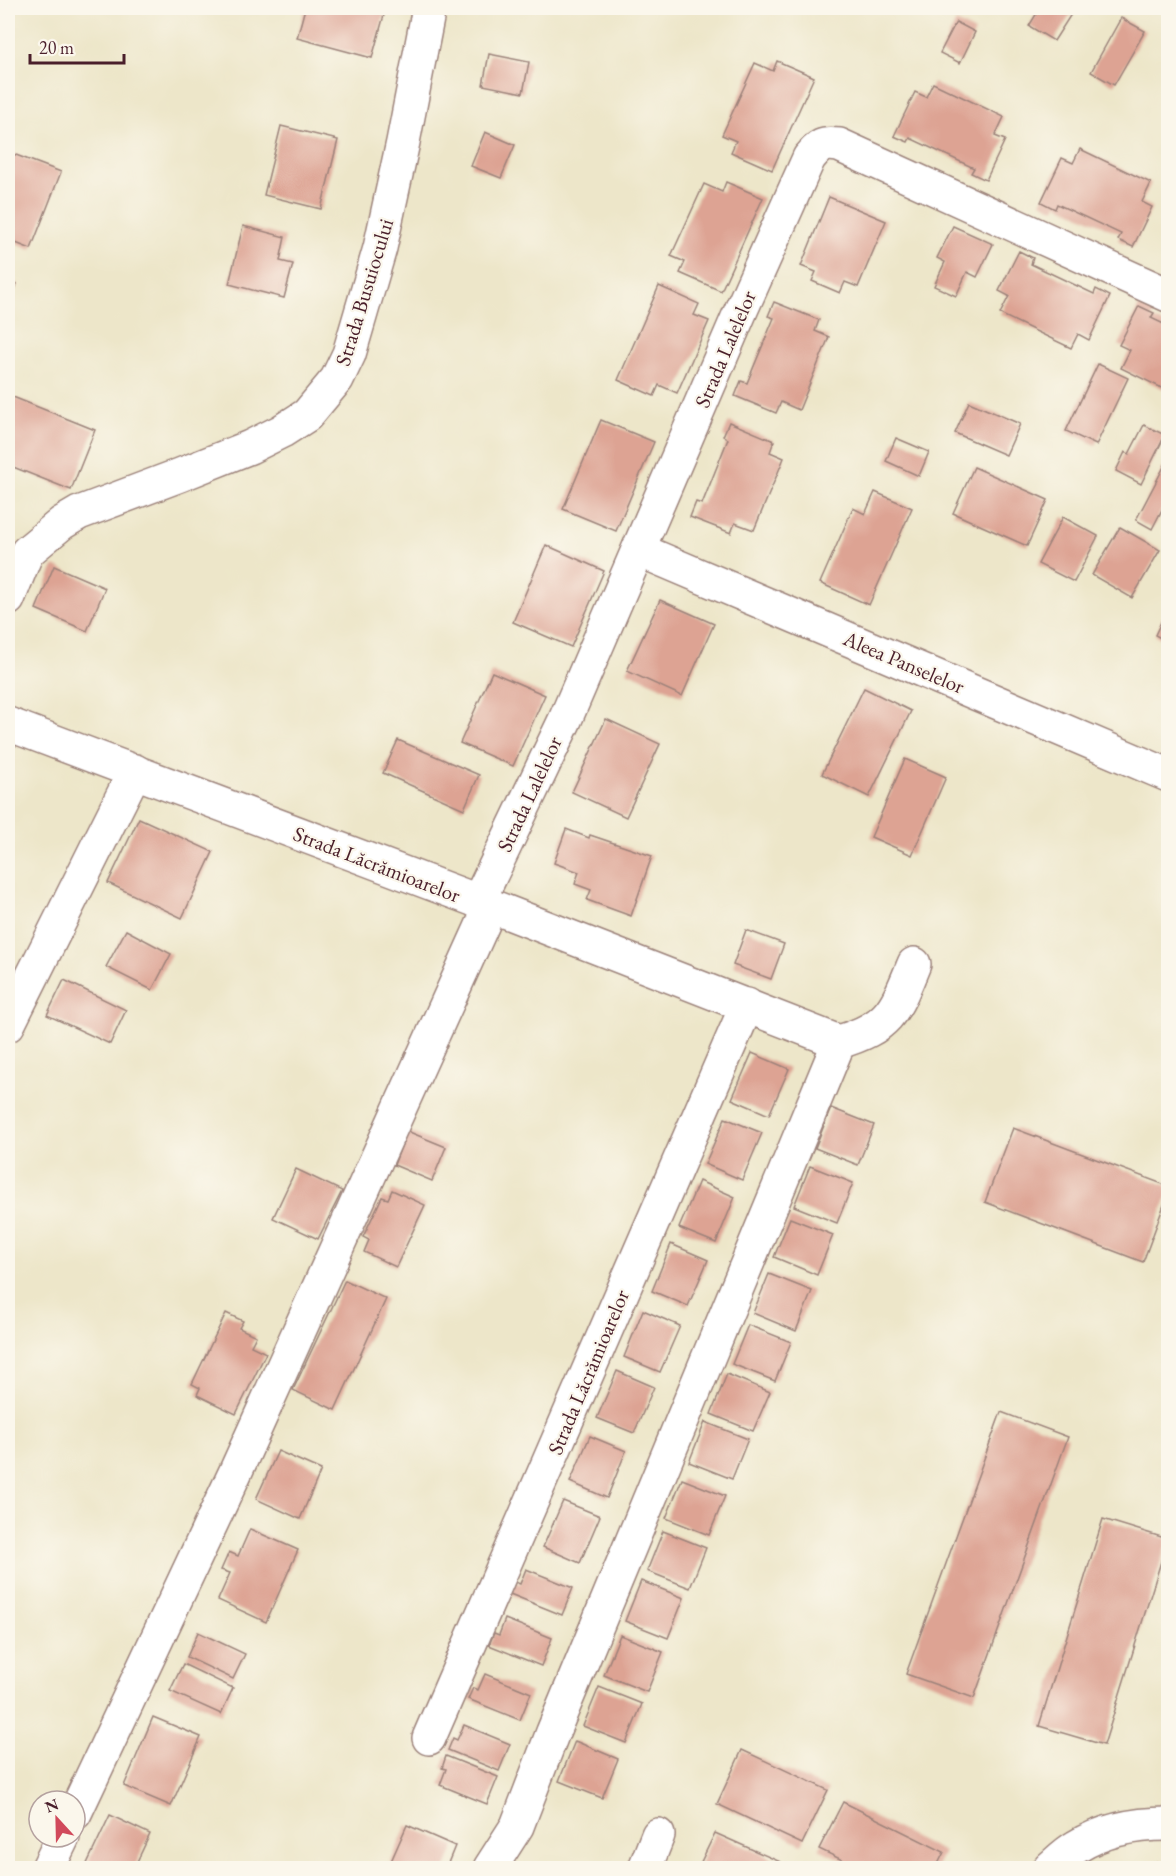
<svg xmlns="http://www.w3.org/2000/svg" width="1176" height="1876" viewBox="0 0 1176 1876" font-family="'EB Garamond',serif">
<rect width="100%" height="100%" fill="#fbf7ec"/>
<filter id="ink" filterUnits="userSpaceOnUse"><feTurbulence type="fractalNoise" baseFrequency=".0167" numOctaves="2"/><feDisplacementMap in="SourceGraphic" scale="12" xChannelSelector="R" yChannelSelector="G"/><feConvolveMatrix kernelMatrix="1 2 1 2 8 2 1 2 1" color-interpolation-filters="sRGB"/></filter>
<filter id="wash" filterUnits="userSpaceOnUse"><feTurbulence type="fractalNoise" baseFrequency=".008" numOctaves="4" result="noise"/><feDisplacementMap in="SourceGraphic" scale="24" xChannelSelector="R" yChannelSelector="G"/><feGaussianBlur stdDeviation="1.35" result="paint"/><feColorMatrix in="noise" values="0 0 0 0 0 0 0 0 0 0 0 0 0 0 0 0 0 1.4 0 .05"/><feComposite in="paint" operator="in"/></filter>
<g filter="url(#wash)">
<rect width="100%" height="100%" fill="#ede6c9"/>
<g id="blocks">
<g fill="#dda393">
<path d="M 305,8 L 386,8 L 372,58 L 297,38 Z"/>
<path d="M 1040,8 L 1075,8 L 1054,41 L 1029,26 Z"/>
<path d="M 1121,18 L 1145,31 L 1114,85 L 1091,72 Z"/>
<path d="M 956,22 L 975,32 L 960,63 L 940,53 Z"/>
<path d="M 489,54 L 529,62 L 523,93 L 483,85 Z"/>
<path d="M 777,61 L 814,77 L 772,170 L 731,152 L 736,141 L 722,135 L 755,63 L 773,71 Z"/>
<path d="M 933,83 L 1004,117 L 995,136 L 1005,140 L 986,180 L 971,173 L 974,168 L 910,138 L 908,142 L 894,136 L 915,92 L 926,97 Z"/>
<path d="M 281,126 L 338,140 L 321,209 L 264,195 Z"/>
<path d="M 485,132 L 515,145 L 501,178 L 471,166 Z"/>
<path d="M 1080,149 L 1151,183 L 1142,202 L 1152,207 L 1133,247 L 1118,240 L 1121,234 L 1057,204 L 1055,209 L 1041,202 L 1062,158 L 1073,163 Z"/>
<path d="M 8,152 L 61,172 L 31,249 L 8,240 Z"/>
<path d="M 726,182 L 763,198 L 721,291 L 680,273 L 685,262 L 671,256 L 704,184 L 722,192 Z"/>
<path d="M 829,197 L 886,221 L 858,287 L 845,282 L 840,293 L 812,281 L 816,272 L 801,266 Z"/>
<path d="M 243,226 L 285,237 L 280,261 L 293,264 L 284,298 L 229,284 Z"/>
<path d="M 953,226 L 993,244 L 977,277 L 967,272 L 956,296 L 934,286 L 945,262 L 937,258 Z"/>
<path d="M 1019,251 L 1033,258 L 1031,264 L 1094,294 L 1096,289 L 1110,296 L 1089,340 L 1078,334 L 1071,348 L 1000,314 L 1009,296 L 999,291 Z"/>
<path d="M 8,280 L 17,284 L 8,307 Z"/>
<path d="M 659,286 L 699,304 L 694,315 L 709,321 L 677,393 L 659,385 L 654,396 L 618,380 Z"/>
<path d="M 774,302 L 819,320 L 815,331 L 829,337 L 799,410 L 781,402 L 776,413 L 735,396 L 741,381 L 747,383 L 774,318 L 768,316 Z"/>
<path d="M 1139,306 L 1154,313 L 1151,318 L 1168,326 L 1168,391 L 1121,368 L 1130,350 L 1119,345 Z"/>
<path d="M 1098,364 L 1128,378 L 1096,445 L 1066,431 Z"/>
<path d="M 8,395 L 95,430 L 71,490 L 8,465 Z"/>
<path d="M 969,402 L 1020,424 L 1006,455 L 955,433 Z"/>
<path d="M 601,420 L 654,442 L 616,531 L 563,509 Z"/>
<path d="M 729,422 L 774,441 L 770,452 L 784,458 L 754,530 L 735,523 L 731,533 L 690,517 L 696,502 L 702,504 L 728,439 L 723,436 Z"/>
<path d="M 1144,425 L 1165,435 L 1141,484 L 1116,471 L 1125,452 L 1129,454 Z"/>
<path d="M 896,438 L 929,452 L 919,476 L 886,461 Z"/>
<path d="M 1168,459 L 1168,498 L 1152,529 L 1136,520 Z"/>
<path d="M 974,467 L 1048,500 L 1027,546 L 953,513 Z"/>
<path d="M 875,492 L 912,508 L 869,605 L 820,583 L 853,508 L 865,514 Z"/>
<path d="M 1063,517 L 1098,536 L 1074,582 L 1038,564 Z"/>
<path d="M 1120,527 L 1160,550 L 1132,598 L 1092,575 Z"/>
<path d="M 546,545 L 604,571 L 571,647 L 513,622 Z"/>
<path d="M 54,566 L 105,588 L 87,631 L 36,609 Z"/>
<path d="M 660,600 L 714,624 L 682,696 L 627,671 Z"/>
<path d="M 1168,607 L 1168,642 L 1155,635 Z"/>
<path d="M 492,672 L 545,695 L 513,766 L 460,743 Z"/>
<path d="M 864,688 L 911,711 L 869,797 L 822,774 Z"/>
<path d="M 606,719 L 660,744 L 626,817 L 572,792 Z"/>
<path d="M 398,740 L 479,775 L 464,809 L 383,773 Z"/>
<path d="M 905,759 L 946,777 L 912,855 L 871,837 Z"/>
<path d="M 139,818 L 213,852 L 182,918 L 108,883 Z"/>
<path d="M 566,829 L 589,838 L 590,835 L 652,856 L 631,916 L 587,900 L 591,890 L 575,884 L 579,872 L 554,863 Z"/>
<path d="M 126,930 L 171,954 L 152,990 L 106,967 Z"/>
<path d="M 746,930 L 784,944 L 771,979 L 733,965 Z"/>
<path d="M 64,980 L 126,1010 L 110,1044 L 47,1015 Z"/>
<path d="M 752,1053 L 789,1069 L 769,1115 L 732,1099 Z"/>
<path d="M 831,1108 L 874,1125 L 858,1165 L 815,1148 Z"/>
<path d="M 725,1118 L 762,1133 L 742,1180 L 705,1164 Z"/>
<path d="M 1013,1128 L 1168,1186 L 1168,1194 L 1143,1262 L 985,1202 Z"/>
<path d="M 407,1131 L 446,1147 L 432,1181 L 394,1165 Z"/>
<path d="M 810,1166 L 853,1183 L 837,1223 L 794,1206 Z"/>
<path d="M 296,1169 L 342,1191 L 318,1239 L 273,1218 Z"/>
<path d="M 699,1181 L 735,1197 L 716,1243 L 679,1228 Z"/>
<path d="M 392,1190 L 425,1205 L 396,1267 L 364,1252 L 369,1240 L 363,1237 L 382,1197 L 388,1199 Z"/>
<path d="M 790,1218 L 833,1235 L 817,1275 L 774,1257 Z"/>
<path d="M 671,1244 L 708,1260 L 688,1306 L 652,1291 Z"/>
<path d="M 769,1274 L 812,1291 L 796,1331 L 753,1313 Z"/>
<path d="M 345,1280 L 386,1299 L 335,1410 L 293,1390 Z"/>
<path d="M 643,1310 L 680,1326 L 660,1372 L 624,1357 Z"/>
<path d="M 226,1313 L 243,1321 L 239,1328 L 256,1336 L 251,1346 L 266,1353 L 236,1414 L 197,1395 L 200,1388 L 192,1384 Z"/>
<path d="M 748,1325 L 791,1342 L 775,1381 L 732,1364 Z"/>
<path d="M 617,1371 L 654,1387 L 634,1433 L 597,1418 Z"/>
<path d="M 727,1374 L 770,1392 L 753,1431 L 711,1414 Z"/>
<path d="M 1001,1412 L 1068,1437 L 974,1698 L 906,1674 Z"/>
<path d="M 705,1422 L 748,1439 L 732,1479 L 689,1462 Z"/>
<path d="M 590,1436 L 626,1451 L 607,1498 L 570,1482 Z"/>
<path d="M 278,1451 L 321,1470 L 300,1519 L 256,1499 Z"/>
<path d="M 682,1479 L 725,1496 L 709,1535 L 666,1518 Z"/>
<path d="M 563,1501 L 600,1516 L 580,1563 L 543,1547 Z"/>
<path d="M 1103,1519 L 1168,1539 L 1104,1745 L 1039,1726 Z"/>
<path d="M 250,1529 L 298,1550 L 266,1622 L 218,1600 L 230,1573 L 221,1570 L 229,1552 L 238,1556 Z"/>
<path d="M 663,1531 L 706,1548 L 690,1588 L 647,1571 Z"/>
<path d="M 526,1569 L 573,1588 L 562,1615 L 510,1594 L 515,1582 L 520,1584 Z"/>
<path d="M 641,1581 L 684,1598 L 668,1638 L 625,1621 Z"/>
<path d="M 505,1619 L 552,1638 L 541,1666 L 489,1645 L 494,1633 L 499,1635 Z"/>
<path d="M 198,1632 L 245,1654 L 233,1679 L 187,1657 Z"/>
<path d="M 620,1635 L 663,1652 L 647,1692 L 604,1675 Z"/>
<path d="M 183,1664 L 233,1688 L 221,1714 L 170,1691 Z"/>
<path d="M 485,1674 L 531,1693 L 520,1720 L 468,1699 L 473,1688 L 478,1690 Z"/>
<path d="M 599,1687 L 642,1704 L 626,1743 L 583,1726 Z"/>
<path d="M 153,1717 L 201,1737 L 171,1806 L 124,1786 Z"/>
<path d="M 464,1725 L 510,1744 L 499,1771 L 448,1750 L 453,1738 L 457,1740 Z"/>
<path d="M 575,1741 L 618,1759 L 602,1798 L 559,1781 Z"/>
<path d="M 742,1750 L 828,1790 L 802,1844 L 717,1804 Z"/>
<path d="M 446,1756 L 498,1777 L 487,1804 L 440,1785 L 446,1769 L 442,1768 Z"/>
<path d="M 843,1802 L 944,1852 L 936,1868 L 859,1868 L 819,1849 Z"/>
<path d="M 110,1815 L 150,1834 L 134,1868 L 85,1868 Z"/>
<path d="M 407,1825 L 455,1846 L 446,1868 L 388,1868 Z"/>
<path d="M 715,1833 L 794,1868 L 698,1868 Z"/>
<path d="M 1168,1861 L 1168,1868 L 1119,1868 L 1119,1867 Z"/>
</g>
</g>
</g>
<g filter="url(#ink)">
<use href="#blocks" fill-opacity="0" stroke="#9c827a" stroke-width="1.5"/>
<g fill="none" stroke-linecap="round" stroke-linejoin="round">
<defs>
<g id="minor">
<path d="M 639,550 L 1168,775"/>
<path d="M 8,599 L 27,552 L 62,523 L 79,513 L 180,475 L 250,447 L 282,431 L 307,415 L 337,379 L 349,354 L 380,248 L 403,142 L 429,8"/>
<path d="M 8,724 L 491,906 L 839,1042 C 890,1027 895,1010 914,964"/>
<path d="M 478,902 L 565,720 L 742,308 L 809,158 C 820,145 822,143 839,145 L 1168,295"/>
<path d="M 8,1025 L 135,771"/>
<path d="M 429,1738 L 747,1005"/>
<path d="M 75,1813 L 235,1473 L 491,906"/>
<path d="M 48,1868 L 63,1837"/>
<path d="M 490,1868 L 517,1826 L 553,1732 L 839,1042"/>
<path d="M 645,1868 L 658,1835"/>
<path d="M 1050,1868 C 1058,1861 1067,1852 1076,1847 C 1103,1830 1137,1824 1168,1824"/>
</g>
</defs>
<use href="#minor" stroke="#9c827a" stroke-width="36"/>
<use href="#minor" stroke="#fff" stroke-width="33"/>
</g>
</g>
<g text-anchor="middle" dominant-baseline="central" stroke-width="4.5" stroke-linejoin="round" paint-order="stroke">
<g font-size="21" fill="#4a1f2b" stroke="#fbf7ec">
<text transform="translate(364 292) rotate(-73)">Strada Busuiocului</text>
<text transform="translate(725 349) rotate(-67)">Strada Lalelelor</text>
<text transform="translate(904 662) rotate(23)">Aleea Panselelor</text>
<text transform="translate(529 794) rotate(-65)">Strada Lalelelor</text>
<text transform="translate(377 864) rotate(21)">Strada Lăcrămioarelor</text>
<text transform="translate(588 1372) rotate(-67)">Strada Lăcrămioarelor</text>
</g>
</g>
<rect width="1176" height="1876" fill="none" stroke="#fbf7ec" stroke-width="30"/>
<g transform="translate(57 1819) rotate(338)"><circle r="28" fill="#fbf7ec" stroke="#b4a19f" stroke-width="1.5"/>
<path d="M0-4.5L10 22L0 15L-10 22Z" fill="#d1495b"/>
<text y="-9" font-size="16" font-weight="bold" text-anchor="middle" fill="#4a1f2b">N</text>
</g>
<path d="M30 54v9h94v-9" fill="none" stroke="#4a1f2b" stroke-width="3"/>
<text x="39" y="54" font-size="18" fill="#4a1f2b" stroke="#fbf7ec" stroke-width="4.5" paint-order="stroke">20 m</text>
</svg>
